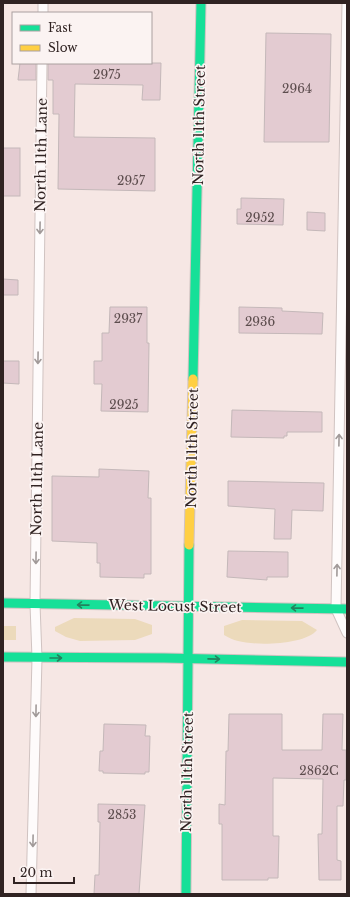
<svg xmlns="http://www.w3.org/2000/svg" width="350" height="897" viewBox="0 0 350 897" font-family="'Libre Baskerville',serif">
<rect width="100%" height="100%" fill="#f6e7e4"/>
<g fill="#ecdabb">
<path d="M 74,618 L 135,619 L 152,625 L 152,634 L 135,640 L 80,641 L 66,637 L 55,631 L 55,627 Z"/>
<path d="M 242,620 L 302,621 L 317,630 C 305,645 256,646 238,641 C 233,640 228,637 224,635 L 224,626 Z"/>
<rect x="3" y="626" width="13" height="14"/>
</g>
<g fill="#e3cbd1" stroke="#c4b8b9">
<path d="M 266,33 L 331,34 L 329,142 L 264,142 Z"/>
<path d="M 20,63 L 36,63 L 36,80 L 18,80 Z"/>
<path d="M 48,63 L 161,63 L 160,100 L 142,100 L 143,85 L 75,84 L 74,137 L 155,138 L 155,191 L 58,189 L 59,114 L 53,114 L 53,80 L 48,80 Z"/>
<rect x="3" y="148" width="17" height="48"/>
<path d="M 241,198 L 284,199 L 283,225 L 237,224 L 237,209 L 241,209 Z"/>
<path d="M 307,212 L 325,213 L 325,231 L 307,230 Z"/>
<path d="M 3,279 L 18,280 L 18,295 L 3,295 Z"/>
<path d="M 110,307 L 147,307 L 147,343 L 149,343 L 148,412 L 101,411 L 102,384 L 94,384 L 94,361 L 102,361 L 102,333 L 109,333 Z"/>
<path d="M 239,307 L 282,308 L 282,311 L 323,313 L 322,334 L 239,333 Z"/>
<path d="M 3,361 L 19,361 L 19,384 L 3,383 Z"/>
<path d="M 232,410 L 322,412 L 322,432 L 287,432 L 287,436 L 284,436 L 284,438 L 231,437 Z"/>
<path d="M 99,469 L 149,471 L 148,498 L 151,498 L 151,574 L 144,574 L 144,578 L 100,577 L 100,563 L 97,563 L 97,543 L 52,541 L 52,476 L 99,477 Z"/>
<path d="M 228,481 L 324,483 L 323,511 L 292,510 L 291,539 L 274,539 L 275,509 L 228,506 Z"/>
<path d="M 228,551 L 288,552 L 288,577 L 267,577 L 267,580 L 227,577 Z"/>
<path d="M 229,714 L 282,714 L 282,750 L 322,750 L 323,714 L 343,714 L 342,750 L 346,750 L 346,780 L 344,780 L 343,806 L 337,806 L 337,860 L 341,861 L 341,880 L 319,880 L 318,834 L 322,834 L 323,779 L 273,778 L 273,836 L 279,836 L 278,878 L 268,878 L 268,880 L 222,880 L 222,824 L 219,824 L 219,804 L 225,805 L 226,751 L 228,751 Z"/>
<path d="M 104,724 L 146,725 L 145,736 L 150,736 L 149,772 L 145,772 L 145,774 L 103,773 L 103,771 L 99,771 L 100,751 L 103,751 Z"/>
<path d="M 98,804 L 145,805 L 139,894 L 94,894 L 95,875 L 99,875 L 100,822 L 98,822 Z"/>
</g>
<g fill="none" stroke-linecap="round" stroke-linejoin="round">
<defs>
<g id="lane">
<path d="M 347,3 L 336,609 L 347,633"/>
<path d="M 43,13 L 43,3"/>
<path d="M 31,894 L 37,658 L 35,604 L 42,63"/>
</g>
<g id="fast">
<path d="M 193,379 L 201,3"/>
<path d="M 3,603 L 347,609"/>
<path d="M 3,657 L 164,658 L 347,662"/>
<path d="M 186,894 L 189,545"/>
</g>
<path id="slow" d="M 189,545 L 193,379"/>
</defs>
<use href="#lane" stroke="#d0c3c1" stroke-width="11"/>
<use href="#fast" stroke="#d0c3c1" stroke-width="11"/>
<use href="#slow" stroke="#d0c3c1" stroke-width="11"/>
<use href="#lane" stroke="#fefbfb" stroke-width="9"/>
<use href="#fast" stroke="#16e098" stroke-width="9"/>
<use href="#slow" stroke="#ffcf43" stroke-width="9"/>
</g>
<defs><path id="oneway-shaft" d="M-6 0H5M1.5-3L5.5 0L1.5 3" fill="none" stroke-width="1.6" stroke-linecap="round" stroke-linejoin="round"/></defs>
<g stroke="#a19a99">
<use href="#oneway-shaft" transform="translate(40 228) rotate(91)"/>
<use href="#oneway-shaft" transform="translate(38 358) rotate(91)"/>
<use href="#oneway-shaft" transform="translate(339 440) rotate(-89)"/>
<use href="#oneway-shaft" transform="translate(36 558) rotate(91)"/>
<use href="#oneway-shaft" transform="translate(337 570) rotate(-89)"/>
<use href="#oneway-shaft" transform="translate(36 711) rotate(91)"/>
<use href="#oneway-shaft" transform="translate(33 841) rotate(91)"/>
</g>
<g stroke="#23825d">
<use href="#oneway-shaft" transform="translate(83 605) rotate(-179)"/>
<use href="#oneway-shaft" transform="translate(297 608) rotate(-179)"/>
<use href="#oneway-shaft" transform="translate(56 658)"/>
<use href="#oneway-shaft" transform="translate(214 659) rotate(1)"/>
</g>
<g text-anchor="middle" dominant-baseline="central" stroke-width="3.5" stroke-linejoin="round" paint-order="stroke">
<g font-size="12" fill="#5d4d4e">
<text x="107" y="74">2975</text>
<text x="297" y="88">2964</text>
<text x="131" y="180">2957</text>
<text x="260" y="217">2952</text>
<text x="128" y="318">2937</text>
<text x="260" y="321">2936</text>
<text x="124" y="404">2925</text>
<text x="319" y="770">2862C</text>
<text x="122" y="814">2853</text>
</g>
<g font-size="14" fill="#302322" stroke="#fbf3f2">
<text transform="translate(199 125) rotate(-89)">North 11th Street</text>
<text transform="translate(41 155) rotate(-89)">North 11th Lane</text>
<text transform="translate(192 448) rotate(-89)">North 11th Street</text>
<text transform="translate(37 479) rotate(-89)">North 11th Lane</text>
<text transform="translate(175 606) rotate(1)">West Locust Street</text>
<text transform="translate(187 772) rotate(-89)">North 11th Street</text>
</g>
</g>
<rect width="350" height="897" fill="none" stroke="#302322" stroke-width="8"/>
<rect x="12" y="12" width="140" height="52" fill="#fbf3f2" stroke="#aaa09f"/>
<rect x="20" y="25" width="20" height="6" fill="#16e098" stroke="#aaa09f"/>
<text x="48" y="32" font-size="12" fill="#302322">Fast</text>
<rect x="20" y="45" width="20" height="6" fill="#ffcf43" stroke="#aaa09f"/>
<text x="48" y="52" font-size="12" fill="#302322">Slow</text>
<path d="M14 877v6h60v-6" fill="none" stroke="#302322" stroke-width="2"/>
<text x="20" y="877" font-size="12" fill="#302322" stroke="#fbf3f2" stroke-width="3" paint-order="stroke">20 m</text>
</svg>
